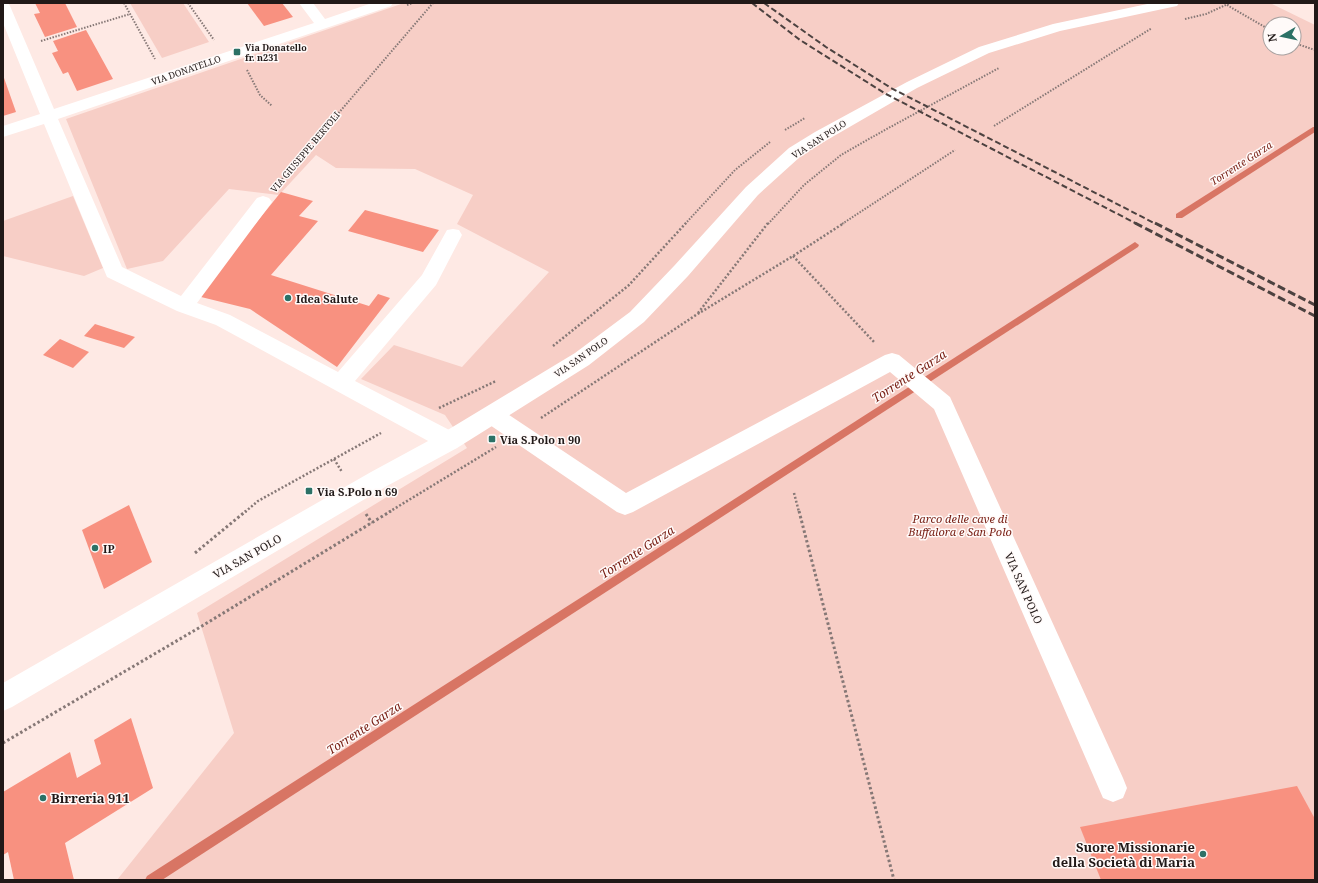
<svg xmlns="http://www.w3.org/2000/svg" width="1318" height="883" viewBox="0 0 1318 883" font-family="'Noto Serif',serif">
<rect width="100%" height="100%" fill="#fee9e4"/>
<g fill="#f7cec6" fill-rule="evenodd">
<path d="M 130,3 L 183,3 L 209,42 L 162,58 Z"/>
<path d="M 404,3 L 1270,3 L 1315,25 L 1315,880 L 117,880 L 234,733 L 197,613 L 467,448 L 445,415 L 361,379 L 394,345 L 462,367 L 549,272 L 457,224 L 473,195 L 415,169 L 336,168 L 316,155 L 279,195 L 229,189 L 163,261 L 127,269 L 66,119 ZM 1270,24 L 1294,24 L 1294,48 L 1270,48 Z"/>
<path d="M 73,196 L 103,268 L 84,276 L 3,256 L 3,221 Z"/>
</g>
<g fill="none" stroke-linecap="round" stroke-linejoin="round">
<g fill="#d87564" fill-rule="evenodd">
<path d="M 1313,127 L 1315,127 L 1315,132 L 1182,218 L 1176,218 L 1176,214 Z"/>
<path d="M 1135,242 L 1139,245 L 1138,247 L 162,880 L 145,880 L 147,876 Z"/>
</g>
</g>
<g fill="#f89180">
<path d="M 35,3 L 65,3 L 77,27 L 45,37 L 34,14 L 40,13 Z"/>
<path d="M 247,3 L 282,3 L 293,17 L 264,26 Z"/>
<path d="M 86,30 L 113,79 L 77,91 L 68,72 L 63,74 L 52,53 L 58,51 L 53,41 Z"/>
<path d="M 3,75 L 16,112 L 3,116 Z"/>
<path d="M 281,192 L 313,201 L 299,216 L 318,221 L 271,275 L 369,306 L 378,294 L 390,298 L 337,367 L 250,309 L 197,296 Z"/>
<path d="M 365,210 L 439,230 L 423,252 L 348,231 Z"/>
<path d="M 95,324 L 135,337 L 124,348 L 84,336 Z"/>
<path d="M 60,339 L 89,352 L 73,368 L 43,355 Z"/>
<path d="M 129,505 L 152,562 L 104,589 L 82,530 Z"/>
<path d="M 131,718 L 153,788 L 65,843 L 74,880 L 14,880 L 8,852 L 3,855 L 3,792 L 70,752 L 77,778 L 101,764 L 94,740 Z"/>
<path d="M 1297,786 L 1315,819 L 1315,880 L 1101,880 L 1080,827 Z"/>
</g>
<g fill="none" stroke-linecap="round" stroke-linejoin="round">
<g stroke="#867876" stroke-width="2" stroke-dasharray="1.5 1.5" stroke-linecap="butt">
<path d="M 124,3 L 155,59"/>
<path d="M 188,3 L 214,40"/>
<path d="M 407,5 L 413,3"/>
<path d="M 1227,5 L 1270,30"/>
<path d="M 1185,19 L 1206,14 L 1230,3"/>
<path d="M 41,41 L 130,14"/>
<path d="M 1294,43 L 1315,50"/>
<path d="M 247,70 L 260,95 L 272,106"/>
<path d="M 994,126 L 1152,28"/>
<path d="M 785,130 L 805,118"/>
<path d="M 276,186 L 433,3"/>
<path d="M 685,224 L 735,170 L 770,142"/>
<path d="M 768,224 L 804,185 L 841,155 L 883,131 L 999,68"/>
<path d="M 842,224 L 955,150"/>
</g>
<g stroke="#867876" stroke-width="2.5" stroke-dasharray="2 2" stroke-linecap="butt">
<path d="M 793,256 L 875,343"/>
<path d="M 698,313 L 768,223"/>
<path d="M 553,346 L 629,285 L 686,223"/>
<path d="M 439,408 L 496,381"/>
<path d="M 541,418 L 696,315 L 793,256 L 844,223"/>
<path d="M 334,459 L 342,472"/>
<path d="M 794,493 L 799,512"/>
<path d="M 245,512 L 258,501 L 381,433"/>
<path d="M 389,512 L 496,447"/>
</g>
<g stroke="#867876" stroke-width="3" stroke-dasharray="2.5 2.5" stroke-linecap="butt">
<path d="M 799,511 L 894,880"/>
<path d="M 366,514 L 372,523"/>
<path d="M 195,553 L 246,511"/>
<path d="M 3,743 L 202,626 L 391,511"/>
</g>
<g fill="#fff" fill-rule="evenodd">
<path d="M 3,3 L 8,3 L 10,6 L 54,109 L 314,23 L 299,3 L 313,3 L 325,19 L 372,3 L 393,3 L 391,6 L 58,119 L 122,267 L 181,296 L 257,198 L 263,196 L 269,198 L 272,202 L 269,206 L 197,303 L 230,315 L 338,372 L 422,275 L 447,230 L 453,229 L 459,230 L 462,235 L 436,285 L 355,381 L 457,434 L 460,441 L 457,448 L 449,450 L 441,448 L 216,325 L 177,311 L 107,277 L 44,124 L 3,137 L 3,126 L 40,114 L 3,23 Z"/>
<path d="M 892,353 L 899,355 L 950,397 L 1123,778 L 1127,788 L 1123,798 L 1113,802 L 1103,798 L 934,409 L 890,372 L 633,512 L 625,515 L 617,512 L 484,421 L 481,415 L 484,409 L 492,406 L 500,409 L 626,493 L 885,355 Z"/>
</g>
<path fill="#fff" fill-rule="evenodd" d="M 1152,3 L 1179,3 L 1177,6 L 1172,7 L 1060,31 L 989,53 L 917,88 L 827,140 L 801,156 L 758,195 L 688,276 L 644,322 L 589,365 L 457,448 L 387,486 L 12,707 L 3,711 L 3,683 L 371,472 L 441,434 L 575,353 L 630,312 L 674,266 L 746,187 L 789,148 L 815,132 L 907,82 L 979,47 L 1053,24 Z"/>
<g stroke="#4c4240" stroke-width="2" stroke-dasharray="6 3" stroke-linecap="butt">
<path d="M 752,3 L 800,40 L 886,94 L 1137,224"/>
<path d="M 764,3 L 826,47 L 891,88 L 1156,224"/>
</g>
<g stroke="#4c4240" stroke-width="3" stroke-dasharray="8 3.5" stroke-linecap="butt">
<path d="M 1135,223 L 1315,316"/>
<path d="M 1155,223 L 1315,305"/>
</g>
</g>
<g fill="#2c7166" stroke="#fffaf9" stroke-width="1.5">
<rect x="233" y="48" width="8" height="8" rx="2"/>
<circle cx="288" cy="298" r="4"/>
<rect x="488" y="435" width="8" height="8" rx="2"/>
<rect x="305" y="487" width="8" height="8" rx="2"/>
<circle cx="95" cy="548" r="4"/>
<circle cx="43" cy="798" r="4"/>
<circle cx="1203" cy="854" r="4"/>
</g>
<g text-anchor="middle" dominant-baseline="central" stroke-width="3" stroke-linejoin="round" paint-order="stroke">
<g font-size="9" font-weight="bold" fill="#211918" stroke="#fffaf9" text-anchor="start">
<text x="245" y="47">Via Donatello<tspan x="245" dy="10">fr. n231</tspan></text>
</g>
<g font-size="9" fill="#211918" stroke="#fffaf9">
<text transform="translate(186 70) rotate(-19)">VIA DONATELLO</text>
<text transform="translate(819 139) rotate(-33)">VIA SAN POLO</text>
<text transform="translate(305 152) rotate(-50)">VIA GIUSEPPE BERTOLI</text>
<text transform="translate(581 357) rotate(-35)">VIA SAN POLO</text>
</g>
<g font-size="10" font-style="italic" fill="#761c11" stroke="#fffaf9">
<text transform="translate(1241 163) rotate(-33)">Torrente Garza</text>
</g>
<g font-size="11" font-weight="bold" fill="#211918" stroke="#fffaf9" text-anchor="start">
<text x="296" y="298">Idea Salute</text>
<text x="500" y="439">Via S.Polo n 90</text>
<text x="317" y="491">Via S.Polo n 69</text>
<text x="103" y="548">IP</text>
</g>
<g font-size="11" font-style="italic" fill="#771d12" stroke="#fffaf9">
<text x="960" y="518">Parco delle cave di<tspan x="960" dy="13">Buffalora e San Polo</tspan></text>
</g>
<g font-size="11" fill="#211918" stroke="#fffaf9">
<text transform="translate(247 556) rotate(-30)">VIA SAN POLO</text>
<text transform="translate(1024 588) rotate(66)">VIA SAN POLO</text>
</g>
<g font-size="12" font-style="italic" fill="#761c11" stroke="#fffaf9">
<text transform="translate(909 376) rotate(-33)">Torrente Garza</text>
<text transform="translate(637 552) rotate(-33)">Torrente Garza</text>
<text transform="translate(364 728) rotate(-33)">Torrente Garza</text>
</g>
<g font-size="13" font-weight="bold" fill="#211918" stroke="#fffaf9" text-anchor="start">
<text x="51" y="798">Birreria 911</text>
<text x="1195" y="847" text-anchor="end">Suore Missionarie<tspan x="1195" dy="15">della Società di Maria</tspan></text>
</g>
</g>
<rect width="1318" height="883" fill="none" stroke="#211918" stroke-width="8"/>
<g transform="translate(1282 36) rotate(261)"><circle r="19" fill="#fffaf9" stroke="#a6a09f"/>
<path d="M0-3L7 15L0 10L-7 15Z" fill="#2c7166"/>
<text y="-6" font-size="11" font-weight="bold" text-anchor="middle" fill="#211918">N</text>
</g>
</svg>
